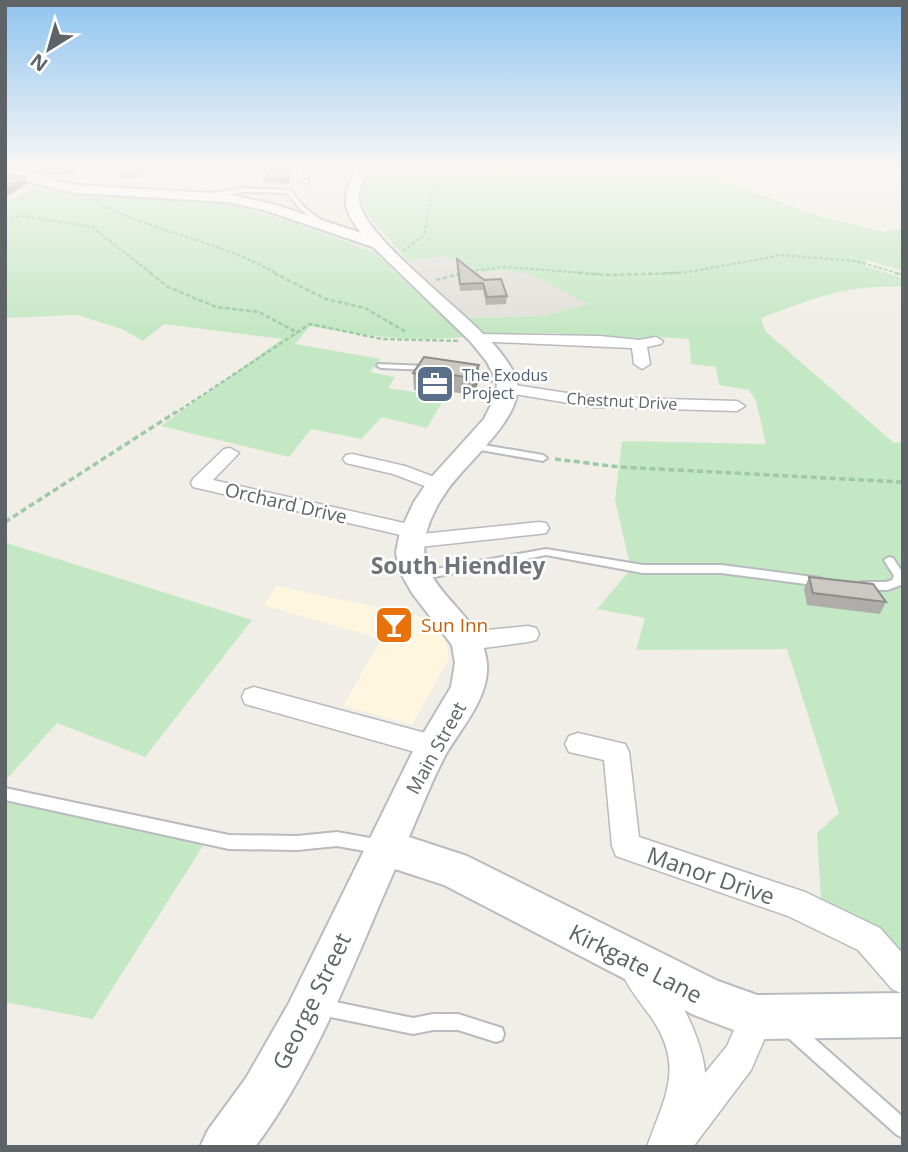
<svg xmlns="http://www.w3.org/2000/svg" width="908" height="1152" viewBox="0 0 908 1152" font-family="'Open Sans',sans-serif">
<rect width="100%" height="100%" fill="#f1eee7"/>
<path fill="#fef6df" d="M 276,586 L 429,618 L 445,634 L 449,658 L 412,725 L 343,706 L 381,639 L 264,605 Z"/>
<path fill="#e2e0db" d="M 445,256 L 483,272 L 504,270 L 529,274 L 589,304 L 544,316 L 469,318 L 408,261 Z"/>
<g fill="#c5e8c4">
<path d="M 368,167 L 686,167 L 816,215 L 884,232 L 903,228 L 903,271 L 866,260 L 865,266 L 903,278 L 903,287 C 847,284 813,299 761,318 L 765,331 L 894,443 L 903,442 L 903,961 L 823,934 L 817,833 L 839,813 L 787,649 L 636,650 L 645,618 L 597,609 L 631,569 L 615,500 L 622,441 L 766,444 L 756,401 L 749,390 L 719,385 L 716,367 L 691,364 L 689,339 L 653,337 L 640,341 L 553,333 L 487,334 L 469,318 L 544,316 L 588,304 L 529,274 L 504,270 L 483,272 L 445,256 L 408,261 L 367,214 L 359,198 Z"/>
<path d="M 37,185 L 45,189 L 221,202 L 295,223 L 374,252 L 463,337 C 412,343 360,335 310,326 L 295,344 L 381,359 L 370,372 L 395,377 L 388,388 L 445,397 L 427,428 L 382,417 L 361,439 L 311,429 L 289,457 L 161,426 L 282,339 L 164,324 L 143,341 L 122,329 L 77,315 L 5,318 L 5,203 Z"/>
<path d="M 5,542 L 7,543 L 252,620 L 145,757 L 57,723 L 5,781 Z"/>
<path d="M 5,788 L 208,838 L 93,1019 L 5,1002 Z"/>
</g>
<g fill="none" stroke-linecap="round" stroke-linejoin="round">
<defs>
<g id="lane">
<path d="M 299,174 L 303,174 L 303,178 L 308,181 L 308,183 L 298,180 Z"/>
<path d="M 243,188 L 290,190 L 304,207 L 328,226 L 323,227 L 300,209 L 287,193 L 243,192 L 205,197 L 202,195 Z"/>
<path d="M 378,364 L 428,366 L 432,368 L 428,370 L 381,368 L 377,366 Z"/>
<path d="M 461,372 L 506,379 L 510,381 L 506,383 L 464,376 L 460,374 Z"/>
<path d="M 472,443 L 543,455 L 547,458 L 543,461 L 469,448 L 468,446 Z"/>
<path d="M 546,549 L 643,565 L 721,565 L 821,578 L 826,582 L 821,586 L 721,573 L 643,573 L 546,555 L 419,580 L 414,576 L 419,572 Z"/>
<path d="M 889,557 L 893,558 L 903,573 L 901,585 L 887,590 L 858,589 L 857,586 L 858,583 L 862,582 L 886,582 L 892,580 L 894,576 L 884,560 Z"/>
<path d="M 5,788 L 229,835 L 297,836 L 337,832 L 381,840 L 386,842 L 388,847 L 386,852 L 381,854 L 337,846 L 297,850 L 229,849 L 5,800 Z"/>
<path d="M 321,999 L 413,1018 L 433,1014 L 458,1014 L 502,1028 L 504,1034 L 502,1040 L 496,1042 L 458,1030 L 433,1030 L 413,1034 L 321,1015 L 315,1013 L 313,1007 L 315,1001 Z"/>
<path d="M 792,1022 L 798,1024 L 903,1117 L 903,1138 L 897,1135 L 786,1036 L 784,1030 L 786,1024 Z"/>
</g>
<g id="street">
<path d="M 298,167 L 308,167 L 309,177 L 298,177 Z"/>
<path d="M 478,334 L 600,336 L 639,340 L 656,337 L 663,341 L 661,344 L 647,347 L 650,364 L 642,369 L 634,364 L 632,348 L 473,341 L 471,338 L 473,335 Z"/>
<path d="M 508,384 L 593,397 L 737,401 L 745,406 L 737,411 L 593,407 L 502,392 L 500,389 L 502,386 Z"/>
<path d="M 230,448 L 239,453 L 213,480 L 413,525 L 420,526 L 423,531 L 421,534 L 539,522 L 546,523 L 549,528 L 546,533 L 539,534 L 410,548 L 403,546 L 400,541 L 405,536 L 193,487 L 191,483 L 193,479 L 224,449 Z"/>
<path d="M 352,454 L 405,466 L 445,481 L 447,485 L 438,491 L 393,474 L 346,463 L 343,459 L 346,455 Z"/>
<path d="M 528,626 L 536,628 L 539,634 L 536,640 L 528,642 L 468,650 L 460,647 L 457,641 L 460,635 L 468,632 Z"/>
<path d="M 254,687 L 433,735 L 442,738 L 446,746 L 442,754 L 433,757 L 245,704 L 242,697 L 245,690 Z"/>
<path d="M 578,733 L 625,744 L 629,752 L 639,837 L 805,892 L 880,928 L 903,954 L 903,994 L 892,989 L 858,950 L 788,916 L 616,856 L 612,846 L 604,760 L 569,752 L 565,744 L 569,736 Z"/>
<path d="M 637,955 C 669,968 703,1038 705,1073 L 727,1046 L 745,1005 L 757,1000 L 769,1005 L 774,1017 L 751,1070 L 693,1147 L 647,1147 C 665,1096 685,1067 651,1017 C 640,1002 628,988 621,971 L 626,960 Z"/>
</g>
<path id="secondary" d="M 357,167 L 369,167 C 365,177 357,191 359,202 C 365,238 467,313 496,347 C 504,357 515,370 517,383 C 523,419 464,464 446,492 C 438,503 431,517 427,530 C 409,590 483,608 487,664 C 489,698 462,727 446,754 C 432,780 421,809 409,837 L 467,856 L 718,981 L 757,995 L 903,993 L 903,1037 L 757,1039 L 694,1015 L 444,885 L 395,869 C 354,962 317,1064 255,1147 L 200,1147 L 208,1130 L 246,1078 L 289,1003 L 414,749 L 451,687 L 455,663 L 452,645 L 412,593 L 399,570 L 396,552 L 400,532 L 414,502 L 428,481 L 484,419 L 496,395 L 497,382 L 487,362 L 470,341 L 373,247 L 267,211 L 228,202 L 77,193 C 52,189 30,180 5,177 L 5,169 L 33,172 L 60,182 L 77,185 L 228,194 L 276,205 L 361,233 C 340,206 343,197 357,167 Z"/>
</defs>
<use href="#lane" stroke="#b7babe" stroke-width="4"/>
<use href="#street" stroke="#b7babe" stroke-width="3"/>
<use href="#secondary" stroke="#b8bcc1" stroke-width="4"/>
<g stroke="#9dc9a8" stroke-width="2" stroke-dasharray="3.5 2" stroke-linecap="butt">
<path d="M 103,205 C 159,234 224,242 277,274"/>
<path d="M 5,219 L 23,216 L 92,227 L 152,274"/>
<path d="M 403,251 L 424,235 L 437,167"/>
<path d="M 470,271 L 504,267 L 601,274"/>
<path d="M 656,274 L 689,272 L 782,255 L 856,261 L 901,274"/>
</g>
<g stroke="#9dc9a8" stroke-width="2.5" stroke-dasharray="4.5 2.5" stroke-linecap="butt">
<path d="M 150,273 L 168,287 L 216,307 L 259,312 L 298,333"/>
<path d="M 274,273 L 326,299 L 365,308 L 406,332"/>
<path d="M 578,273 L 608,275 L 679,273"/>
<path d="M 895,273 L 903,275"/>
<path d="M 436,280 L 459,274"/>
<path d="M 174,414 L 310,324 L 382,339 L 459,341"/>
</g>
<g stroke="#9dc9a8" stroke-width="3.5" stroke-dasharray="6 3.5" stroke-linecap="butt">
<path d="M 555,459 L 619,467 L 903,482"/>
<path d="M 5,522 L 176,412"/>
</g>
<use href="#lane" fill="#fff" fill-rule="evenodd"/>
<use href="#street" fill="#fff" fill-rule="evenodd"/>
<use href="#secondary" fill="#fff" fill-rule="evenodd"/>
</g>
<g fill="#afada9">
<path d="M 5,167 L 75,167 L 77,173 L 49,175 L 33,169 Z"/>
<path d="M 125,167 L 143,167 L 139,178 L 123,179 L 122,174 Z"/>
<path d="M 274,167 L 292,167 L 289,184 L 264,183 L 264,179 Z"/>
<path d="M 457,259 L 507,296 L 506,304 L 486,305 L 483,290 L 460,291 Z"/>
<path d="M 479,365 L 479,382 L 472,395 L 446,391 L 444,395 L 414,390 L 413,373 Z"/>
<path d="M 809,577 L 886,602 L 880,614 L 807,605 L 804,589 Z"/>
</g>
<g fill="#8f8d89">
<path d="M 64,167 L 75,167 L 77,173 L 49,175 L 46,169 Z"/>
<path d="M 140,167 L 143,167 L 139,178 L 138,173 Z"/>
<path d="M 291,167 L 292,167 L 289,184 L 288,179 Z"/>
<path d="M 25,177 L 27,184 L 5,198 L 5,190 Z"/>
<path d="M 479,365 L 479,382 L 472,395 L 472,378 Z"/>
<path d="M 446,374 L 446,391 L 444,395 L 444,378 Z"/>
</g>
<g fill="#ccc9c4" stroke="#8f8d89" stroke-width="2">
<path d="M 42,167 L 64,167 L 46,169 Z"/>
<path d="M 125,167 L 140,167 L 138,173 L 122,174 Z"/>
<path d="M 274,167 L 291,167 L 288,179 L 264,179 Z"/>
<path d="M 5,173 L 25,177 L 5,190 Z"/>
<path d="M 457,259 L 484,280 L 501,279 L 507,296 L 487,297 L 483,283 L 460,284 Z"/>
<path d="M 424,357 L 479,365 L 472,378 L 446,374 L 444,378 L 413,373 Z"/>
<path d="M 809,577 L 873,584 L 886,602 L 813,593 Z"/>
</g>
<linearGradient id="sky" x2="0" y2="1"><stop stop-color="#8fc4f1"/><stop offset="0.51" stop-color="#f9f7f4"/><stop offset="1" stop-color="#f9f7f4" stop-opacity="0"/></linearGradient>
<rect width="908" height="328" fill="url(#sky)"/>
<defs>
<symbol id="office-square" viewBox="-11 -11 22 22"><rect x="-9" y="-9" width="18" height="18" rx="4" fill="#5c6f8a" stroke="#fff"/><path d="M-6-3h4V-5.5h4V-3h4V5H-6ZM-1-4.5V-3h2v-1.5ZM-6 0V1H6V0Z" fill="#fff"/></symbol>
<symbol id="bar-square" viewBox="-11 -11 22 22"><rect x="-9" y="-9" width="18" height="18" rx="4" fill="#e8710a" stroke="#fff"/><path d="M-6-5H6L.8 .8V4.5H3.5V6h-7V4.5H-.8V.8Z" fill="#fff"/></symbol>
</defs>
<g fill-rule="evenodd">
<use href="#office-square" x="413" y="362" width="44" height="44"/>
<use href="#bar-square" x="372" y="603" width="44" height="44"/>
</g>
<g text-anchor="middle" dominant-baseline="central" stroke-width="5" stroke-linejoin="round" paint-order="stroke">
<g font-size="16" fill="#4e5e75" stroke="#fff" text-anchor="start">
<text x="462" y="375">The Exodus<tspan x="462" dy="18">Project</tspan></text>
</g>
<g font-size="16" fill="#5e6368" stroke="#fff">
<text transform="translate(622 401) rotate(3)">Chestnut Drive</text>
</g>
<g font-size="19" fill="#5e6368" stroke="#fff">
<text transform="translate(286 503) rotate(13)">Orchard Drive</text>
<text transform="translate(436 748) rotate(-61)">Main Street</text>
</g>
<g font-size="19" fill="#c56008" stroke="#fff" text-anchor="start">
<text x="421" y="625">Sun Inn</text>
</g>
<g font-size="23" font-weight="bold" fill="#6f757a" stroke="#fff">
<text x="458" y="565">South Hiendley</text>
</g>
<g font-size="23" fill="#5e6368" stroke="#fff">
<text transform="translate(711 875) rotate(19)">Manor Drive</text>
<text transform="translate(636 963) rotate(27)">Kirkgate Lane</text>
<text transform="translate(311 1001) rotate(-64)">George Street</text>
</g>
</g>
<rect width="908" height="1152" fill="none" stroke="#5e6368" stroke-width="14"/>
<g transform="translate(49 49) rotate(217)" stroke="#ffffff" stroke-width="5" paint-order="stroke">
<path d="M0-5L12 26L0 18L-12 26Z" fill="#5e6368"/>
<text y="-10" font-size="19" font-weight="bold" text-anchor="middle" fill="#5e6368">N</text>
</g>
</svg>
